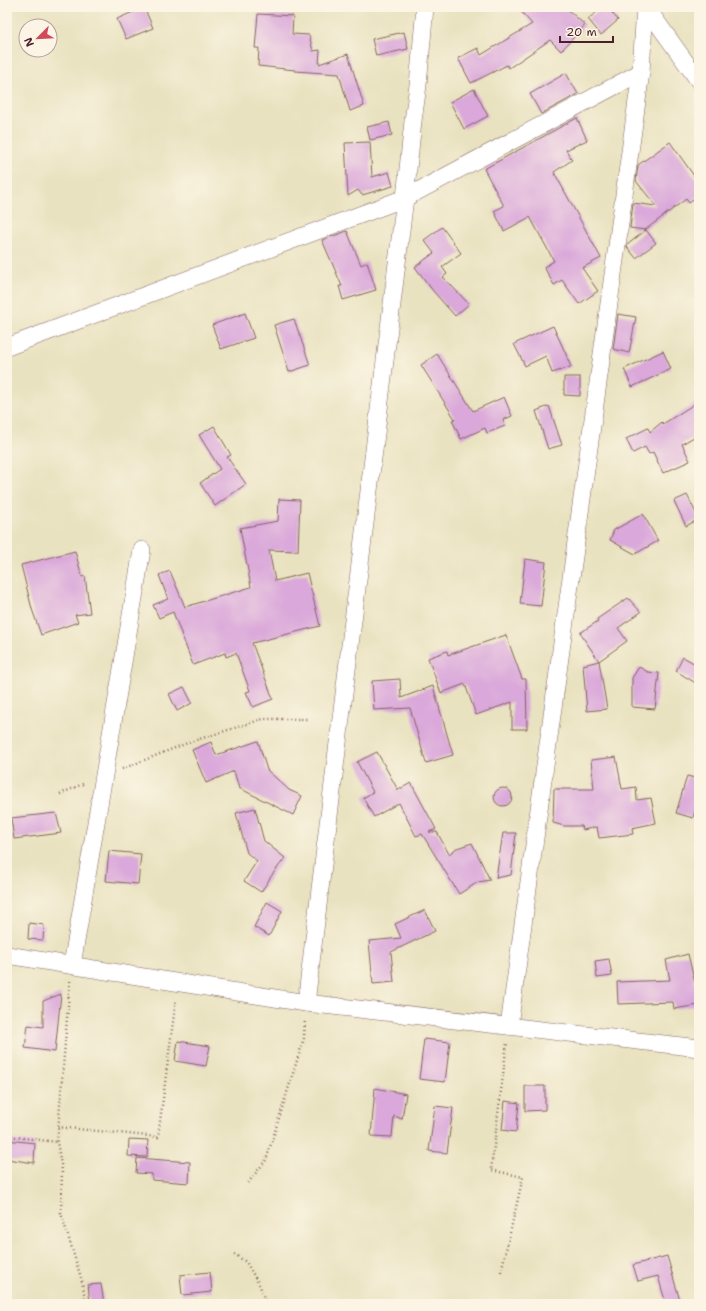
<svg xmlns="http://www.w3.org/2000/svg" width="706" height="1311" viewBox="0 0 706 1311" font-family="'Shantell Sans',sans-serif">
<rect width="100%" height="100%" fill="#fcf5e5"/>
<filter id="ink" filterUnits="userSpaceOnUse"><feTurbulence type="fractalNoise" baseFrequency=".025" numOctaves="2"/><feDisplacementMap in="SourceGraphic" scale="8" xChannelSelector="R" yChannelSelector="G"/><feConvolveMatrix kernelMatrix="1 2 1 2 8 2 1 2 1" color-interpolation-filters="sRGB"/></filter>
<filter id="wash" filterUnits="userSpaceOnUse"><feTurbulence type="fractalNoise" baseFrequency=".012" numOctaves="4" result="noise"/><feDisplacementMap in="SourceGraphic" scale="16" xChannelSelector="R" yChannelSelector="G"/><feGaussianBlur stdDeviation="0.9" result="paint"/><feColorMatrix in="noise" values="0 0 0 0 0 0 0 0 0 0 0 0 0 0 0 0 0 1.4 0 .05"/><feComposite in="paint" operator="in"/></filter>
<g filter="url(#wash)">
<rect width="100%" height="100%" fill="#e9e2c0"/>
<g id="blocks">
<g fill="#daa8da">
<path d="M 144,7 L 153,28 L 126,39 L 117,19 Z"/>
<path d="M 517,7 L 565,7 L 585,25 L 561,51 L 550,40 L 509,68 L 507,65 L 471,83 L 458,58 L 478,48 L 481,55 L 532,24 Z"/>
<path d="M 603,7 L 607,7 L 618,20 L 601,35 L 588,19 Z"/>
<path d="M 258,14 L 293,16 L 292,34 L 309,35 L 313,51 L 320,50 L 319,64 L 348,54 L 364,106 L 350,111 L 339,74 L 295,71 L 295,70 L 258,66 L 259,48 L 255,48 Z"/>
<path d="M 404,32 L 408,49 L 376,56 L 372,39 Z"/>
<path d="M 566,73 L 578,94 L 541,114 L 530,94 Z"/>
<path d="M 474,89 L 488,116 L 464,129 L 450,102 Z"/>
<path d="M 577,118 L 587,140 L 566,150 L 572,160 L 554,172 L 601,258 L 582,268 L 598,291 L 579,304 L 562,280 L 554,285 L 544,267 L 554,261 L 530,217 L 504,231 L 494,211 L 504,206 L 484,169 Z"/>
<path d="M 389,122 L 392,135 L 370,140 L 367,127 Z"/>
<path d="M 370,142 L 372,177 L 389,172 L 393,186 L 362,195 L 358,190 L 348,196 L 345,143 Z"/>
<path d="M 670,142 L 699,183 L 699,196 L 689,203 L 686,199 L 645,230 L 630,228 L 633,203 L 656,206 L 636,181 L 638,165 Z"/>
<path d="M 442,227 L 461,253 L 442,267 L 447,274 L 443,277 L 469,304 L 455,316 L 433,291 L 415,267 L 434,253 L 424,240 Z"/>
<path d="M 646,230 L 656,243 L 636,258 L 627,247 L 627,245 Z"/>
<path d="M 347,231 L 361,265 L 367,262 L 376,290 L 343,300 L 339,286 L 342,286 L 322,240 Z"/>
<path d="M 245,313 L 254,338 L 221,349 L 212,325 Z"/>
<path d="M 618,314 L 636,317 L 629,353 L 613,349 Z"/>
<path d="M 294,319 L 310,365 L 289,372 L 274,325 Z"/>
<path d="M 553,326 L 565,352 L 571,367 L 552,373 L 546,356 L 525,366 L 514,344 Z"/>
<path d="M 663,351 L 671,369 L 632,387 L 624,369 Z"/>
<path d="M 437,354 L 473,411 L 504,397 L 512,416 L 503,420 L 505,426 L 487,433 L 485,428 L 461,439 L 452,420 L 455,419 L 421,365 Z"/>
<path d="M 564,377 L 580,377 L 580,396 L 564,395 Z"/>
<path d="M 699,401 L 699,434 L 682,444 L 690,461 L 663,473 L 653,452 L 649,454 L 645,447 L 633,453 L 626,439 L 648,428 L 650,432 L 662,422 L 663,424 Z"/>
<path d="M 549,406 L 562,445 L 548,449 L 536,411 Z"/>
<path d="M 214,426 L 231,455 L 227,457 L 246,484 L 215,506 L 200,483 L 220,469 L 199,435 Z"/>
<path d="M 687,495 L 699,519 L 686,526 L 674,501 Z"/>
<path d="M 279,499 L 300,500 L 298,551 L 269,550 L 275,581 L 307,573 L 320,626 L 252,643 L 273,699 L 253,707 L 246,692 L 250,691 L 236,653 L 226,657 L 225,653 L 193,665 L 173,612 L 159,618 L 153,605 L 168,599 L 159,575 L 170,571 L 185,607 L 251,587 L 240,528 L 278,521 Z"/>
<path d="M 643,514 L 658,541 L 635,554 L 610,540 L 614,530 Z"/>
<path d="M 75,551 L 82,577 L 85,576 L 90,613 L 75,615 L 78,622 L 41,635 L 32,609 L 21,565 Z"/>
<path d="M 525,559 L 546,562 L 541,606 L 520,604 Z"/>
<path d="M 628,598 L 641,612 L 618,628 L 627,641 L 599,661 L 580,633 L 598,621 L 597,619 Z"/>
<path d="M 506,635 L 522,679 L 526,679 L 527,729 L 512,729 L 512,702 L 476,715 L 465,684 L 441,693 L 428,658 L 447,651 L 448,655 Z"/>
<path d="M 683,657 L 699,666 L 699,685 L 676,671 Z"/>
<path d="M 599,661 L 607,709 L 587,711 L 583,665 Z"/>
<path d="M 639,667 L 648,672 L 659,673 L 655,709 L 632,707 L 632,678 Z"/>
<path d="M 400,679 L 401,698 L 433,686 L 453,755 L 426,763 L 410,708 L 374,710 L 372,681 Z"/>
<path d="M 184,687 L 192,703 L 177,711 L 169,694 Z"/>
<path d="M 258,741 L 267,770 L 289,790 L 302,796 L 293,815 L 239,788 L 234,771 L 206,783 L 192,750 L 211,742 L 216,755 Z"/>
<path d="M 377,752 L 398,790 L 411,783 L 436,829 L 429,832 L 437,832 L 449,854 L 457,848 L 472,843 L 490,880 L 478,882 L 459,894 L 422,834 L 416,836 L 399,803 L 374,817 L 363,798 L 373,792 L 357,762 Z"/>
<path d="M 616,757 L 622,789 L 636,787 L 637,800 L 651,798 L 656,823 L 632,828 L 633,834 L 599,838 L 597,827 L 583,830 L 582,826 L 564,826 L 553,823 L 554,789 L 594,789 L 591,760 Z"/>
<path d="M 687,776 L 699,779 L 699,798 L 693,818 L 676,813 Z"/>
<circle cx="503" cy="797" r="9"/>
<path d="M 255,808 L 264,841 L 285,858 L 272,875 L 261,892 L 244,881 L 257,861 L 247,853 L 236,813 Z"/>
<path d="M 56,813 L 61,833 L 14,839 L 11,818 Z"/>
<path d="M 503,833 L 516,833 L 511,875 L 496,878 Z"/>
<path d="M 109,851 L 141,854 L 138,884 L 106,881 Z"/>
<path d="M 267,902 L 282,911 L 269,936 L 254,927 Z"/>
<path d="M 425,910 L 435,931 L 391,952 L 394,982 L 373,984 L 369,941 L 401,938 L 395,924 Z"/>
<path d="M 29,923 L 44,925 L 43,940 L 28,939 Z"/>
<path d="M 688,954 L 696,987 L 699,986 L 699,1005 L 674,1009 L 673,1002 L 618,1004 L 617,982 L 670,980 L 666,960 Z"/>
<path d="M 609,959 L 612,976 L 597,978 L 595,961 Z"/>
<path d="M 61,994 L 55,1052 L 25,1048 L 28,1025 L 43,1027 L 43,1001 Z"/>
<path d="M 424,1039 L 450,1042 L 445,1082 L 419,1079 Z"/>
<path d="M 178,1041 L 210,1046 L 206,1066 L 175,1061 Z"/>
<path d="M 525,1086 L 545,1086 L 545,1110 L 525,1111 Z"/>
<path d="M 375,1088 L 406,1094 L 402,1119 L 394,1116 L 392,1137 L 371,1136 Z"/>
<path d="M 505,1101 L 519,1103 L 516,1132 L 502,1130 Z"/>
<path d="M 435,1106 L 453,1108 L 447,1153 L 429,1151 Z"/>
<path d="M 129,1139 L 148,1140 L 147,1157 L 128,1156 Z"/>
<path d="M 7,1140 L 35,1143 L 34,1163 L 7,1159 Z"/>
<path d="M 137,1158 L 190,1162 L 189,1183 L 152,1180 L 152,1174 L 136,1173 Z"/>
<path d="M 667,1256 L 681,1304 L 666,1304 L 658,1276 L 638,1281 L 633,1265 Z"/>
<path d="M 210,1272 L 212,1292 L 182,1295 L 180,1275 Z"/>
<path d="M 101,1284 L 104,1304 L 90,1304 L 88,1285 Z"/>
</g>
</g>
</g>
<g filter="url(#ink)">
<use href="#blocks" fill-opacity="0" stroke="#82635f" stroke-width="1"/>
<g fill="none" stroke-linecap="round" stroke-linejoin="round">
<defs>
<g id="minor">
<path d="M 425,7 L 418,85 L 413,121 L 405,198 L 641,72"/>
<path d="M 646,7 L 699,81"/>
<path d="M 7,347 L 405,198 L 306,1003"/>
<path d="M 7,955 L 306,1003 L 699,1048"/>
<path d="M 72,965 L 142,550"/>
<path d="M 509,1026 L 641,72 L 645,7"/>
</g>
</defs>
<use href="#minor" stroke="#82635f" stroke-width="18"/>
<g stroke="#82635f" stroke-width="2.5" stroke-dasharray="1 3" stroke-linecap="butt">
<path d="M 122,769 L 190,742 L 263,719 L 307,719"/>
<path d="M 60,794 L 85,783"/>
<path d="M 70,981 L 57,1142 L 62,1170 L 61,1213 L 82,1281 L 86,1304"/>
<path d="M 58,1127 L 158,1137 L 176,999"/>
<path d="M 7,1136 L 57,1142"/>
<path d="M 248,1183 L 266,1160 L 304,1038 L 305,1019"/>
<path d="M 234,1254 L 246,1262 L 260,1286 L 266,1304"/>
<path d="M 501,1272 L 523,1177 L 491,1170 L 507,1043"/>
</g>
<use href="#minor" stroke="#fff" stroke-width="17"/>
</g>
</g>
<rect width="706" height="1311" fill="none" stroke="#fcf5e5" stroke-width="24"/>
<g transform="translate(38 38) rotate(246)"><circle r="19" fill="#fcf5e5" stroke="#b59f9b"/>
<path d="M0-3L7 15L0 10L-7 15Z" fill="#d1495b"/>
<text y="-6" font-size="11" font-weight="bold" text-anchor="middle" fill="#4a1f2b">N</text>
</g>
<path d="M560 36v6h53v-6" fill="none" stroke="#4a1f2b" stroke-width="2"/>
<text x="566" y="36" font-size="12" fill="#4a1f2b" stroke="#fcf5e5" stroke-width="3" paint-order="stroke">20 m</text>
</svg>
